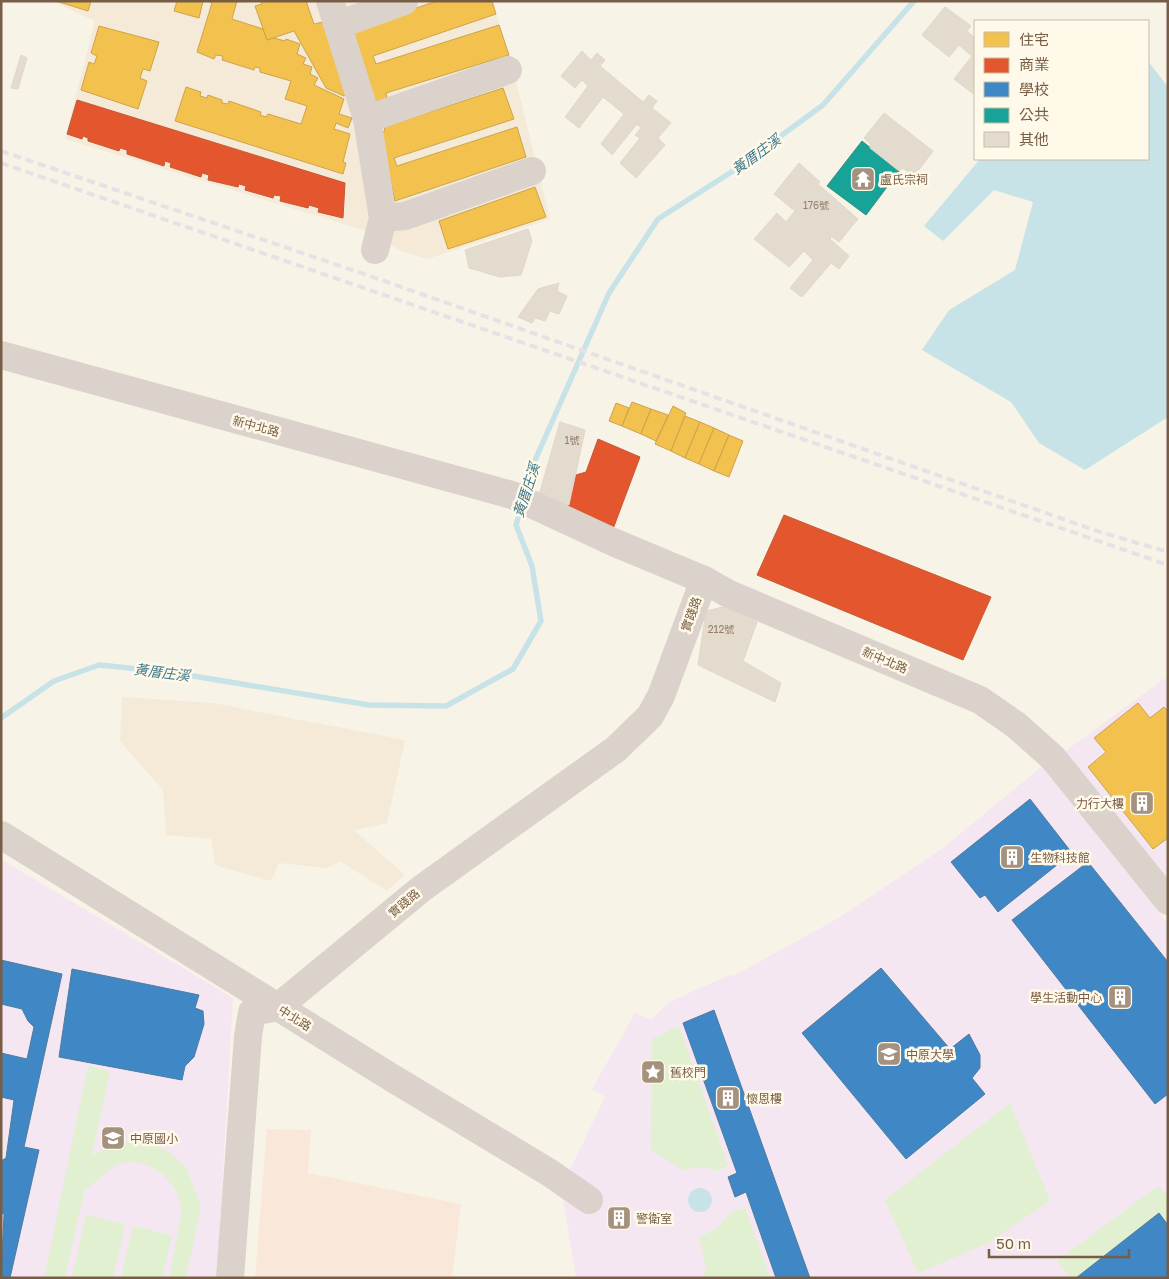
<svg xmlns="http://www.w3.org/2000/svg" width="1169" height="1279" viewBox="0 0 1169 1279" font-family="'Golos Text','Noto Sans TC',sans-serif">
<rect width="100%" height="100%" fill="#f8f3e7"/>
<g fill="#f4ead7">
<path d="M 492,1 L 512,64 L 550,219 L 427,259 L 401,251 L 370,232 L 65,139 L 95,21 L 52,1 Z"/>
<path d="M 122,697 L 213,703 L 405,740 L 387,823 L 354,830 L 405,875 L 387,891 L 340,861 L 327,868 L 279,863 L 271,881 L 215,865 L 211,839 L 166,835 L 163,790 L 120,741 Z"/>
</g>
<path fill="#f9e8da" d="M 267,1129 L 311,1130 L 308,1173 L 461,1204 L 452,1278 L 255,1278 Z"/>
<g fill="#f5e7f1">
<path d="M 1168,676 L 1168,887 L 1064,752 Z"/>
<path d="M 1042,766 L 1168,924 L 1168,1278 L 576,1278 L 561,1188 L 605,1097 L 592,1089 L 635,1013 L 651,1020 L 669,1002 L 727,976 L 735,975 L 837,919 L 943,848 Z"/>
<path d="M 1,859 L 233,998 L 217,1278 L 1,1278 Z"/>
</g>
<g fill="#e0f0d0">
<path d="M 679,1026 L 728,1165 L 718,1171 L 702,1167 L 683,1170 L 651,1150 L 652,1039 Z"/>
<path d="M 88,1066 L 110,1071 L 92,1155 L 120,1143 L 138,1141 L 153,1144 L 170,1153 L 186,1167 L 201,1206 L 186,1278 L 169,1278 L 182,1210 L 175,1189 L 164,1175 L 148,1165 L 134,1162 L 115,1165 L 84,1191 L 65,1278 L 44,1278 Z"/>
<path d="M 1010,1103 L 1050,1201 L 988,1243 L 918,1273 L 885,1200 Z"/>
<path d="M 1158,1186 L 1168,1197 L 1168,1225 L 1159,1213 L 1076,1278 L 1071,1278 L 1057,1261 Z"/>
<path d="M 745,1208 L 770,1278 L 702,1278 L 706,1269 L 699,1237 L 717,1228 L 732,1212 Z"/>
<path d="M 86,1215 L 125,1224 L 113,1278 L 72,1278 Z"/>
<path d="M 133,1226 L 172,1235 L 162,1278 L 121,1278 Z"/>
</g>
<g fill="#c8e3e8">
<path d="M 1148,61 L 1168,87 L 1168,417 L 1085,470 L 1039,443 L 1011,402 L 922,350 L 949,310 L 1015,270 L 1033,202 L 994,190 L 943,241 L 924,226 L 980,159 L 1148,159 Z"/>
<circle cx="700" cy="1200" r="12"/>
</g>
<g fill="#f2c14e" stroke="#cda34c">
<path d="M 56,1 L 91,1 L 88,11 Z"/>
<path d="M 177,1 L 203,1 L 199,18 L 174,11 Z"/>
<path d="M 208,1 L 237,1 L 232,19 L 263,29 L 267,40 L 274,38 L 285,41 L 286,39 L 300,44 L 297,54 L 306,58 L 303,64 L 312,67 L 310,74 L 318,78 L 314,85 L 344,99 L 339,114 L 352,118 L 348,128 L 336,123 L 334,129 L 350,134 L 343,162 L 346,163 L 343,174 L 175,121 L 186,87 L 201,92 L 200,96 L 207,98 L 208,95 L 222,100 L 222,103 L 228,104 L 229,101 L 261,112 L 260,115 L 266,117 L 268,114 L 301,124 L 307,106 L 285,99 L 291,81 L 260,72 L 260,68 L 255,67 L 254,70 L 222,60 L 223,56 L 216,55 L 214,59 L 197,52 L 212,3 Z"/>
<path d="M 261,1 L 306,1 L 314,24 L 323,22 L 346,95 L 344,96 L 326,88 L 294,31 L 267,40 L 255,6 L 262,4 Z"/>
<path d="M 437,1 L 492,1 L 496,14 L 373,56 L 376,64 L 499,25 L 509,55 L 386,93 L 387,98 L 372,103 L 354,33 L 363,26 Z"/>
<path d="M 99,26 L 159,42 L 150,71 L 143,69 L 140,78 L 147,81 L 138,109 L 81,90 L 89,62 L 94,64 L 97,56 L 91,53 Z"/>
<path d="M 503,88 L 514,119 L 394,158 L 397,166 L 517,127 L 526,157 L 395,201 L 380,133 L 385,131 L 384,127 Z"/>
<path d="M 535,187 L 546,217 L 448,249 L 439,221 Z"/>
<path d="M 632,402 L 651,409 L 641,434 L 622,426 Z"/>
<path d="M 616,403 L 629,408 L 622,426 L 609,421 Z"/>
<path d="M 673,406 L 686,413 L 671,451 L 655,444 Z"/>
<path d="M 651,409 L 668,415 L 656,441 L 641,434 Z"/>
<path d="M 685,416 L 700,422 L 685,458 L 671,451 Z"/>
<path d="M 700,422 L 714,428 L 699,464 L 685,458 Z"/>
<path d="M 714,428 L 729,435 L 714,471 L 699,464 Z"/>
<path d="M 729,435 L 743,441 L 729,477 L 714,471 Z"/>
<path d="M 1138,703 L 1150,718 L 1164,707 L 1168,711 L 1168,838 L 1153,849 L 1088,767 L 1106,752 L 1094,738 Z"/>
</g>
<g fill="#e4572e" stroke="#c45935">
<path d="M 77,100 L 345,183 L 343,218 L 318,212 L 319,208 L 309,205 L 308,208 L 280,201 L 281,196 L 274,195 L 273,198 L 245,190 L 246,186 L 239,184 L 238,187 L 208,180 L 209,175 L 202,173 L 201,177 L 170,167 L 171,163 L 165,161 L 164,166 L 127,154 L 127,150 L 120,148 L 119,151 L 88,141 L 88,138 L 83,136 L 82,139 L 67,134 Z"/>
<path d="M 598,439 L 640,457 L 613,529 L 567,510 L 576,475 L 586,472 Z"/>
<path d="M 784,515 L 991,597 L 963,660 L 757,575 Z"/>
</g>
<g fill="#3f88c5" stroke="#507b9f">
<path d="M 1030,799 L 1072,853 L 998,912 L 985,895 L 980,898 L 951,862 Z"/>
<path d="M 1088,862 L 1168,962 L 1168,1094 L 1155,1104 L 1012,920 Z"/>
<path d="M 1,960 L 62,974 L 24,1147 L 39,1150 L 10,1278 L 1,1278 L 4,1214 L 1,1213 L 1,1161 L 6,1158 L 14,1100 L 1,1097 L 1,1053 L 27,1059 L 34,1027 L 28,1021 L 22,1009 L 1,1004 Z"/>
<path d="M 881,968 L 950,1049 L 969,1034 L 980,1055 L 980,1068 L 972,1078 L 985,1094 L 906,1159 L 802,1033 Z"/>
<path d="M 72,969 L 199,995 L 195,1008 L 203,1011 L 204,1024 L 194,1057 L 185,1066 L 182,1080 L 59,1057 Z"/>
<path d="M 714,1010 L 810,1278 L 776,1278 L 746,1192 L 735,1197 L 728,1177 L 737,1173 L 683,1023 Z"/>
<path d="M 613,1210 L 629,1218 L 623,1227 L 609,1218 L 609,1212 Z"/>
<path d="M 1159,1213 L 1168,1225 L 1168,1278 L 1076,1278 Z"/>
</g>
<path fill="#17a398" stroke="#348e7f" d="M 862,141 L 899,171 L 866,215 L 827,186 Z"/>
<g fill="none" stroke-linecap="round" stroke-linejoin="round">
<g stroke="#c8e3e8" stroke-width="5.5">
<path d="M 525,494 L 536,458 L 609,293 L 658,219 L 733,171 L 823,105 L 914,1"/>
<path d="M 1,718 L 54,681 L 99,665 L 169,672 L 369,705 L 446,706 L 513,669 L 541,621 L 532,566 L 516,525 L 521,508"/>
</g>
</g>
<g fill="#e4dbcf" stroke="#e1d6c9">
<path d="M 945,7 L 971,26 L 967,31 L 975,38 L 975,95 L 954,79 L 972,56 L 959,45 L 949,57 L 922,35 Z"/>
<path d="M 582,51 L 591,60 L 597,53 L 605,60 L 600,66 L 643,102 L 649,95 L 657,101 L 652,108 L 671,123 L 658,138 L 665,145 L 636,178 L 620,163 L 640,138 L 635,135 L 641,128 L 637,124 L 612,155 L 601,144 L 624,114 L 603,97 L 579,128 L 565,117 L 588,86 L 582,80 L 575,88 L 561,76 Z"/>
<path d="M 21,55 L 27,58 L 18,89 L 11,88 Z"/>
<path d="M 884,113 L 933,151 L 914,176 L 903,168 L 899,171 L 870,148 L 871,145 L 864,138 Z"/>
<path d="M 799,163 L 820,182 L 818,184 L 858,219 L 839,242 L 831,236 L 830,239 L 849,256 L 839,269 L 831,263 L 802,297 L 790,288 L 813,260 L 804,251 L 789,267 L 754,239 L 777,213 L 786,222 L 795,211 L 774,194 Z"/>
<path d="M 528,229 L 532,241 L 521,275 L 500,277 L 469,268 L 465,250 Z"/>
<path d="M 559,283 L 557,291 L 567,296 L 559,314 L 550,311 L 545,321 L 535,318 L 532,323 L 518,317 L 538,289 Z"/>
<path d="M 560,422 L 585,430 L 569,505 L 539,495 Z"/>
<path d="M 723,607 L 757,622 L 743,661 L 781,683 L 775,702 L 698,665 L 706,611 Z"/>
</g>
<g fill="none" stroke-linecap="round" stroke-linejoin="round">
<g stroke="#dbd3cb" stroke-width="28">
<path d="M 330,1 L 367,119 L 383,218 L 375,250"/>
<path d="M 338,25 L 404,1"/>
<path d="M 367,119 L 508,70"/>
<path d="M 383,218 L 405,216 L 532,171"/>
<path d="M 1,355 L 512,495 L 613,542 L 704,580 L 729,594 L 980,700 L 1016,725 L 1053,758 L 1168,901"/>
<path d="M 1,835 L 389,1076 L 550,1173 L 589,1200"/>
<path d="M 230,1278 L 248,1036 L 252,1012 L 278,1007 L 421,889 L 616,749 L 650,716 L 661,696 L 704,580"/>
</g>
<g stroke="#e5e1e4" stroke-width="4" stroke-dasharray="8 5" stroke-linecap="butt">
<path d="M 1,151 L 370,276 L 1097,531 L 1168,552"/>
<path d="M 1,163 L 1168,565"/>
</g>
</g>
<defs>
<symbol id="temple-square" viewBox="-11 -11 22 22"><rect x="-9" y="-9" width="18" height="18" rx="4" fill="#a5927e" stroke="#fff9e9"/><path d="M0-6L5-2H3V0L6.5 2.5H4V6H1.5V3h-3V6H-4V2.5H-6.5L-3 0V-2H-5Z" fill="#fff"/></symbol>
<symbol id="building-square" viewBox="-11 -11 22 22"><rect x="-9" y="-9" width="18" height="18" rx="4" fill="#a5927e" stroke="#fff9e9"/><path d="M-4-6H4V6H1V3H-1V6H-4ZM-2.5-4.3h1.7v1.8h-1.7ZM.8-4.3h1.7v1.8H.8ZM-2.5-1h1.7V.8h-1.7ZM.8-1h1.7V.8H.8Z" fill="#fff"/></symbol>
<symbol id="university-square" viewBox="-11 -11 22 22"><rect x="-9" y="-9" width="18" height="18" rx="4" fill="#a5927e" stroke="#fff9e9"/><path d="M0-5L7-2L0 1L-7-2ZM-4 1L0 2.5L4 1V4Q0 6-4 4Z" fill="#fff"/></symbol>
<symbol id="sight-square" viewBox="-11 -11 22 22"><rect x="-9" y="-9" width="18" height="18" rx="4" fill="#a5927e" stroke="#fff9e9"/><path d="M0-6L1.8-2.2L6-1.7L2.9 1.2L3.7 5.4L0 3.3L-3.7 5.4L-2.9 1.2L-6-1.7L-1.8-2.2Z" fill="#fff"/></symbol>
<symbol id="school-square" viewBox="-11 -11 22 22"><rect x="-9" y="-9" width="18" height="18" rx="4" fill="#a5927e" stroke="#fff9e9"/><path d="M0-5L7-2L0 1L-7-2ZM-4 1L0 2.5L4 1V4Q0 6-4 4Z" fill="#fff"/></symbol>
</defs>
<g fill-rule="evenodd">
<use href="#temple-square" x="849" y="165" width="28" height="28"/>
<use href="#building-square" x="1128" y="789" width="28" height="28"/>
<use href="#building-square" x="998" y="843" width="28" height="28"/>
<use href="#building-square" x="1106" y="983" width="28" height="28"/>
<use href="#university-square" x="875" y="1040" width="28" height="28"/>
<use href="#sight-square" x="639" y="1058" width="28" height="28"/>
<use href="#building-square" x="714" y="1084" width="28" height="28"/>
<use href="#school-square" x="99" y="1124" width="28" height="28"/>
<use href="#building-square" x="605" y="1204" width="28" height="28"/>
</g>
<g text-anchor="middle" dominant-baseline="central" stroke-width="5" stroke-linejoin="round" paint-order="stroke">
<g font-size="10" fill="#957e6a">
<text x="816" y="205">176號</text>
<text x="572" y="440">1號</text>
<text x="721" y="629">212號</text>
</g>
<g font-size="12" fill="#785d46" stroke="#fff9e9" text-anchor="start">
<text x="880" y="179">盧氏宗祠</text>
<text x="1124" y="803" text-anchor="end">力行大樓</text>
<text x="1030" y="857">生物科技館</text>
<text x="1102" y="997" text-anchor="end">學生活動中心</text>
<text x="906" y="1054">中原大學</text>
<text x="670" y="1072">舊校門</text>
<text x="746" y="1098">懷恩樓</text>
<text x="130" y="1138">中原國小</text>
<text x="636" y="1218">警衛室</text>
</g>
<g font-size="12" fill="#785d46" stroke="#fff9e9">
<text transform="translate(256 426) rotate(15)">新中北路</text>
<text transform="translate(691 614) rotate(-70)">實踐路</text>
<text transform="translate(885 660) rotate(23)">新中北路</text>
<text transform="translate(404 903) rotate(-40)">實踐路</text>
<text transform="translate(295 1018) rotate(32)">中北路</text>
</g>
<g font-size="14" font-style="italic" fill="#3d788d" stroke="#fff9e9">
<text transform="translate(756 154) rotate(-36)">黃厝庄溪</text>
<text transform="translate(526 490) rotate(-72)">黃厝庄溪</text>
<text transform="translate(162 672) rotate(7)">黃厝庄溪</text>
</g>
</g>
<rect width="1169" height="1279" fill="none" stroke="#785d46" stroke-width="5"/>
<rect x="974" y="20" width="175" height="140" fill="#fff9e9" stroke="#c9bba8"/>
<rect x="984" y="32" width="25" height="15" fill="#f2c14e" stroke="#c9bba8"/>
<text x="1019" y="45" font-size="15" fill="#785d46">住宅</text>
<rect x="984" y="58" width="25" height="15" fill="#e4572e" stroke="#c9bba8"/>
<text x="1019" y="70" font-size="15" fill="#785d46">商業</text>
<rect x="984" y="82" width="25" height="15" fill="#3f88c5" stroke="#c9bba8"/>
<text x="1019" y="95" font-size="15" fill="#785d46">學校</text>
<rect x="984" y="108" width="25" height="15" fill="#17a398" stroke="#c9bba8"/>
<text x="1019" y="120" font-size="15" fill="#785d46">公共</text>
<rect x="984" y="132" width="25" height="15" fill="#e4dbcf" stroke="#c9bba8"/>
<text x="1019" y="145" font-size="15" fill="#785d46">其他</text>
<path d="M989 1249v8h140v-8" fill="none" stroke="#785d46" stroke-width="2.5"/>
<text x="996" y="1249" font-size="15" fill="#785d46" stroke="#fff9e9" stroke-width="4" paint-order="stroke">50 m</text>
</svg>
